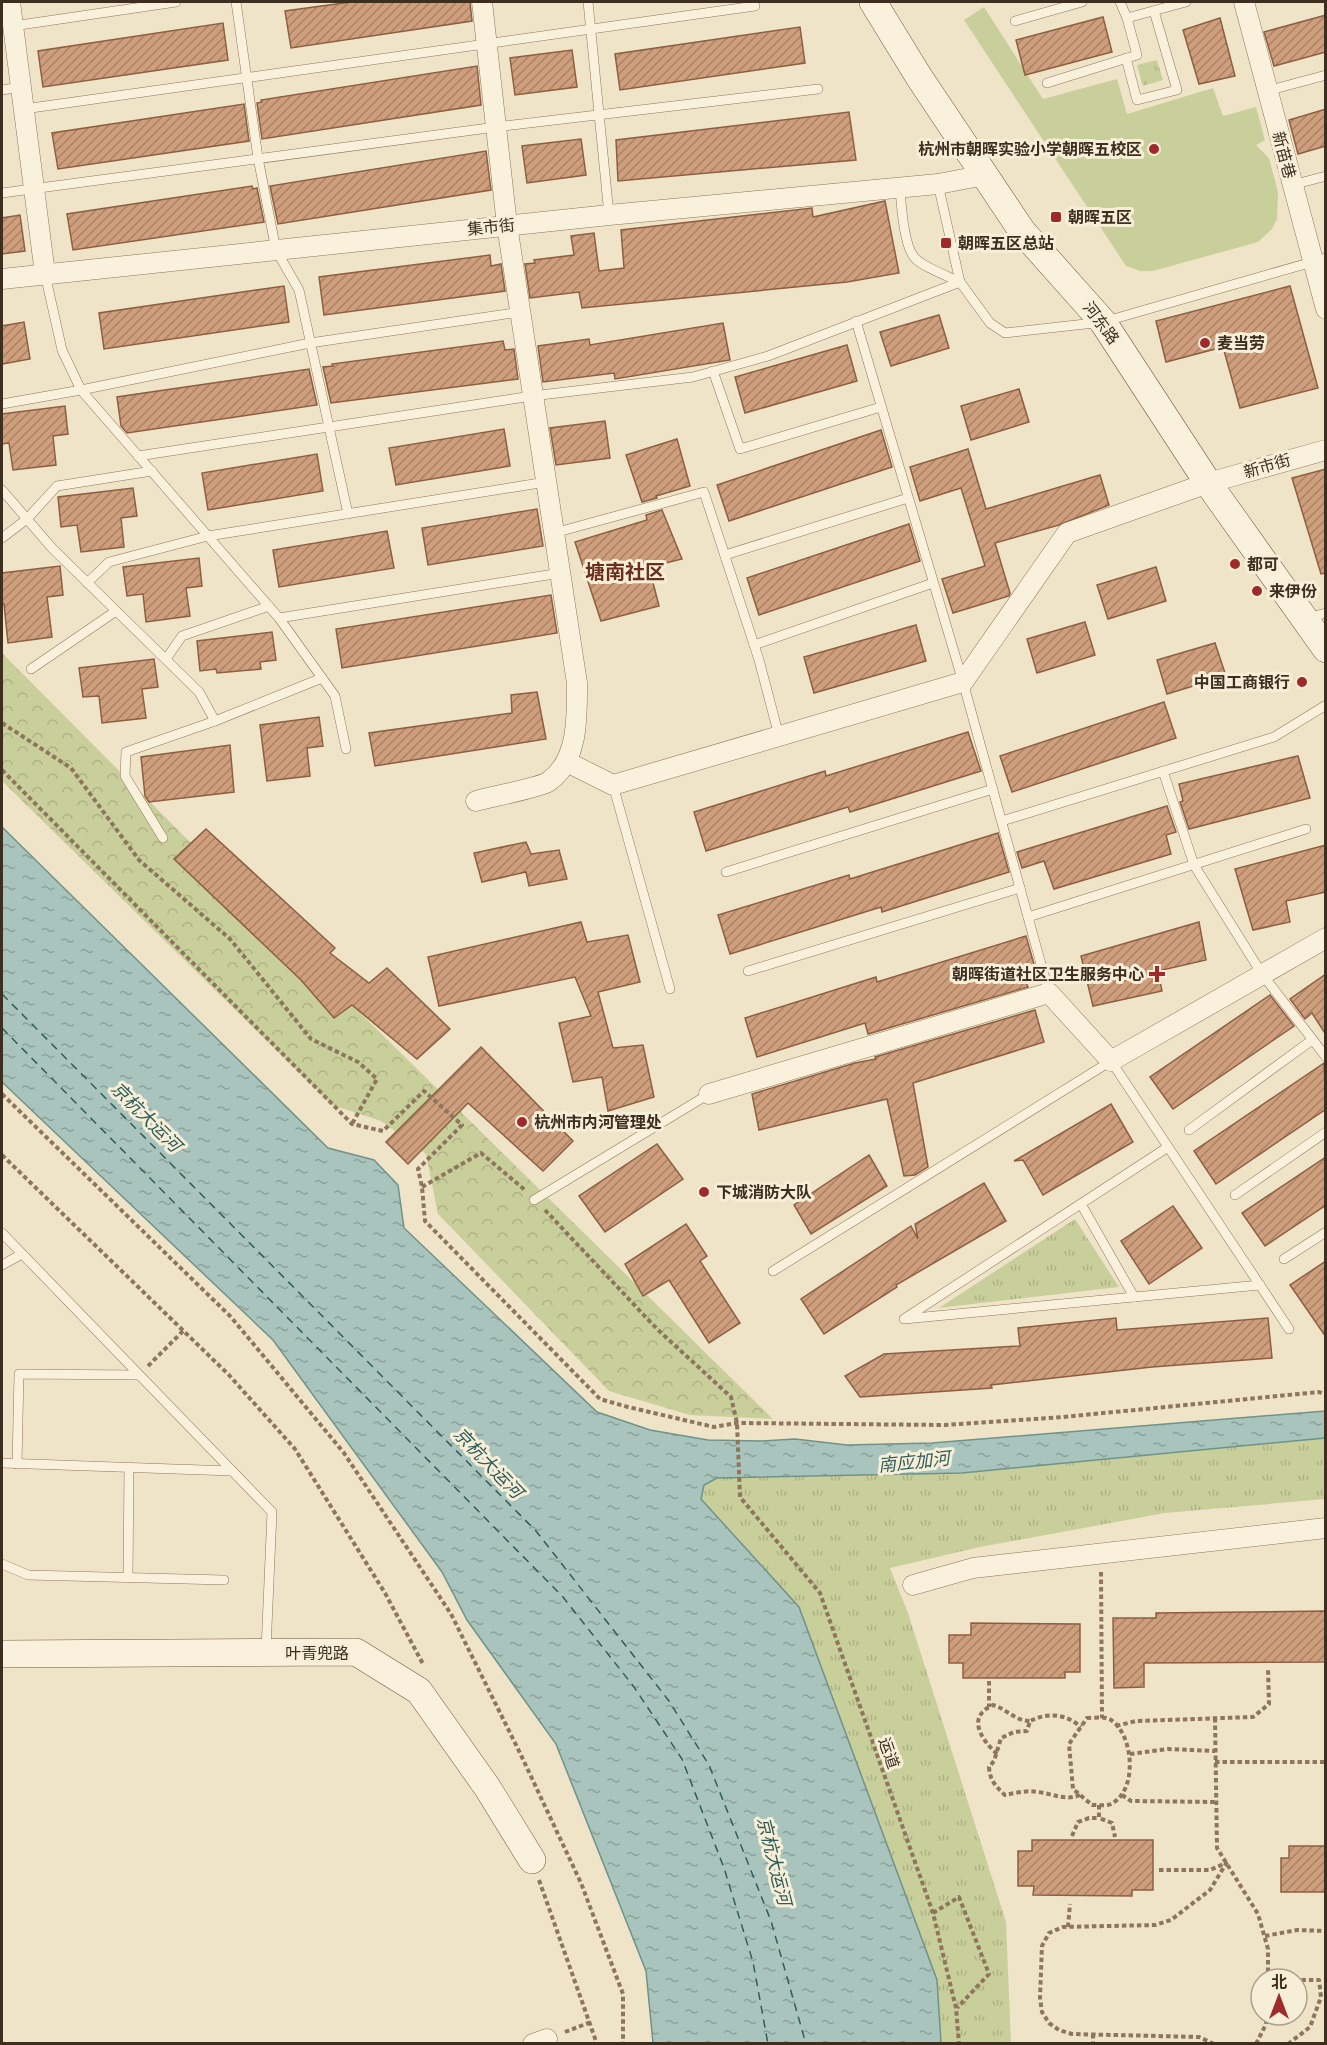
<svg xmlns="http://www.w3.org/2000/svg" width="1327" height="2045" viewBox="0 0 1327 2045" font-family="Bitter,'Noto Sans SC',serif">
<defs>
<pattern id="grass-tufts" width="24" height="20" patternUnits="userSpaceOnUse" patternTransform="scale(1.5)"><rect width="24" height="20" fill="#c9cf9b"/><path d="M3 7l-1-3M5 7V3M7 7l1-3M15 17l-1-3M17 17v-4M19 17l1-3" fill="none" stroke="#aeb285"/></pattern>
<pattern id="forest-crowns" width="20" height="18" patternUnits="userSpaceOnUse" patternTransform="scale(1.5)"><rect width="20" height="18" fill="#c9cf9b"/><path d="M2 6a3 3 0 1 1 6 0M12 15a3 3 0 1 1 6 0" fill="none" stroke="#aeb285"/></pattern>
<pattern id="water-ripples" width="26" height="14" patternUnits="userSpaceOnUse" patternTransform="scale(1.5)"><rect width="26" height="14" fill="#a9c4bc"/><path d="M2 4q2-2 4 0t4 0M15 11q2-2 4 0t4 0" fill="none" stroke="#8ba098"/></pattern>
<pattern id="building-hatch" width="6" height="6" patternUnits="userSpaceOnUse" patternTransform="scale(1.5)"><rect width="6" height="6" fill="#cf9f7d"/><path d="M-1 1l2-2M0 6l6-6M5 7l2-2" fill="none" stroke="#a98266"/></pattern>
</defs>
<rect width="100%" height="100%" fill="#f0e4c8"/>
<g fill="url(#grass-tufts)">
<path d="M 1157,60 L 1163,80 L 1143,86 L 1137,65 Z"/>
<path d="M 1075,1219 L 1119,1287 L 939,1308 Z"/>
<path d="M 1325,1438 L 1325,1499 L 1165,1513 L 980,1547 L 890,1568 L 908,1613 L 1006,1922 L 1011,2043 L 941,2043 L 937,1980 L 799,1607 L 701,1499 L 704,1485 L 717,1478 L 962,1473 Z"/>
</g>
<path fill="url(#forest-crowns)" d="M 2,653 L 346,999 L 773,1419 L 690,1415 L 609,1391 L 438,1214 L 426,1154 L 381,1121 L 332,1105 L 2,781 Z"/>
<path fill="#c9cf9b" d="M 984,7 L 1043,99 L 1117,79 L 1127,114 L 1213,88 L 1223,116 L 1256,107 L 1265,140 L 1256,145 L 1269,158 L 1278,192 L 1277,219 L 1272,229 L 1258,242 L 1153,271 L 1140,271 L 1126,266 L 964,20 Z"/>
<path fill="url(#water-ripples)" stroke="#6f938a" stroke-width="1.5" d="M 2,827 L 328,1148 L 374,1160 L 398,1185 L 404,1228 L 597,1412 L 650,1430 L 708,1440 L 762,1441 L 795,1439 L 847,1445 L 932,1443 L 1325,1411 L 1325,1438 L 962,1473 L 717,1478 L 704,1485 L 701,1499 L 799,1607 L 937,1980 L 941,2043 L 653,2043 L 646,1971 L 556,1744 L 467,1620 L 442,1572 L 273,1340 L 2,1082 Z"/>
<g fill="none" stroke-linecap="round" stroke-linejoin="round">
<g stroke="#2f5d5a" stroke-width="1.5" stroke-dasharray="8 6" stroke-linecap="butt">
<path d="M 2,994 L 536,1531 L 669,1701 L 709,1765 L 771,1921 L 806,2044"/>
<path d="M 2,1028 L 563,1597 L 634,1687 L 682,1759 L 724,1868 L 753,1962 L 768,2044"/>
</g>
</g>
<g fill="url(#building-hatch)" stroke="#8d5f41" stroke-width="1.5">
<path d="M 351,2 L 470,2 L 472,21 L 291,48 L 285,11 Z"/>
<path d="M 1326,15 L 1326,52 L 1274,66 L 1264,32 Z"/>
<path d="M 1103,17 L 1112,52 L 1025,75 L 1016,40 Z"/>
<path d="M 1220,18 L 1235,76 L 1199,84 L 1183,30 Z"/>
<path d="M 223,23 L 228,60 L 43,87 L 38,51 Z"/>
<path d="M 800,27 L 805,63 L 620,90 L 615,54 Z"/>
<path d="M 572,50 L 577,87 L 515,95 L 510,58 Z"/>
<path d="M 477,66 L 481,105 L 262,139 L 257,103 L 262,102 L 261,100 Z"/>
<path d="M 244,104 L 249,141 L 58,169 L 52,133 Z"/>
<path d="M 1326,109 L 1326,146 L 1298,154 L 1289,120 Z"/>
<path d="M 849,112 L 856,160 L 618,181 L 616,140 Z"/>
<path d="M 581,139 L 586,175 L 527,183 L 522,146 Z"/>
<path d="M 486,151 L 491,190 L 278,224 L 270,186 Z"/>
<path d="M 252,186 L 253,189 L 257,188 L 264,222 L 73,250 L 67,214 Z"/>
<path d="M 885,201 L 899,273 L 847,282 L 582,308 L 579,292 L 530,298 L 525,264 L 535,263 L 534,260 L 574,255 L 571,236 L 594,233 L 599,271 L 624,268 L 621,230 L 812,208 L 813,217 Z"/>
<path d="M 20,215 L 25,251 L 2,254 L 2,218 Z"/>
<path d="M 490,255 L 491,266 L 501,264 L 505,291 L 324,315 L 319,277 Z"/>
<path d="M 284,286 L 289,322 L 104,349 L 99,313 Z"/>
<path d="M 1290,286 L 1318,388 L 1240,408 L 1223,347 L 1166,362 L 1156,321 Z"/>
<path d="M 939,315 L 949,348 L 891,366 L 880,332 Z"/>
<path d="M 24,322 L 30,359 L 2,364 L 2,326 Z"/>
<path d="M 723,323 L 730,360 L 615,379 L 614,373 L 543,382 L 538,346 L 589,339 L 590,345 Z"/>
<path d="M 503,341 L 505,350 L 514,349 L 518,379 L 331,403 L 323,367 L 333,366 L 332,364 Z"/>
<path d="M 847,345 L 857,381 L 745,413 L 735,377 Z"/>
<path d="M 309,369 L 317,405 L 127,433 L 121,426 L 117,397 Z"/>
<path d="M 1019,389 L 1029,422 L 971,440 L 961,406 Z"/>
<path d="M 65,406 L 68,434 L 53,436 L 56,465 L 13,470 L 9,443 L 2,444 L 2,414 Z"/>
<path d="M 605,421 L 610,458 L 556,465 L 550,428 Z"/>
<path d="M 504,429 L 510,466 L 396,485 L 389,448 Z"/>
<path d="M 881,430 L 892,467 L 729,521 L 717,485 Z"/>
<path d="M 677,439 L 690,486 L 656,496 L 657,498 L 642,502 L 626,455 Z"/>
<path d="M 968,449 L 986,509 L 1100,475 L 1109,505 L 1059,525 L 995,543 L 1010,593 L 1009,596 L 953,613 L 942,579 L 985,566 L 961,488 L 920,501 L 910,467 Z"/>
<path d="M 317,454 L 323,491 L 208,510 L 202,473 Z"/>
<path d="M 1326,469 L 1326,573 L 1321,574 L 1292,478 Z"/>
<path d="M 133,488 L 137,516 L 121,518 L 124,547 L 81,552 L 77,525 L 61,527 L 58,497 Z"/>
<path d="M 537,509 L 543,546 L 428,565 L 422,528 Z"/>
<path d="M 662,510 L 682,559 L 649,567 L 659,606 L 601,621 L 575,542 L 647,520 L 646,515 Z"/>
<path d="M 909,524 L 920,561 L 759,615 L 747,578 Z"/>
<path d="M 387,531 L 394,568 L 279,587 L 273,550 Z"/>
<path d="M 199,558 L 202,586 L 186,588 L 190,616 L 146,622 L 143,594 L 127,596 L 123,567 Z"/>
<path d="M 60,566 L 63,595 L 47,597 L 52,637 L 8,643 L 4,604 L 2,604 L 2,573 Z"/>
<path d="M 1156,567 L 1166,601 L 1108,619 L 1097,585 Z"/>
<path d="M 551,595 L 557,633 L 342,668 L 336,629 Z"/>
<path d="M 1085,622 L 1095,655 L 1037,673 L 1027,639 Z"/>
<path d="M 916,625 L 926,661 L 814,693 L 804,657 Z"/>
<path d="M 272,632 L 276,660 L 260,662 L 261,669 L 217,673 L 216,669 L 200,671 L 197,641 Z"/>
<path d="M 1215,643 L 1226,676 L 1167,694 L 1157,660 Z"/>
<path d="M 154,659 L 158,687 L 142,689 L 146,718 L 102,723 L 99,696 L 83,697 L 79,668 Z"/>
<path d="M 537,692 L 546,739 L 375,766 L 369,733 L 512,713 L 511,695 Z"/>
<path d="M 1164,702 L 1176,738 L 1012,792 L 1000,756 Z"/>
<path d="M 319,717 L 323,746 L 307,748 L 310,776 L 267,781 L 260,725 Z"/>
<path d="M 968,732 L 981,771 L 850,812 L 848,807 L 706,851 L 694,812 L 825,771 L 826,776 Z"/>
<path d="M 230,745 L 234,792 L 149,802 L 145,796 L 141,757 Z"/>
<path d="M 1298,756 L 1310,798 L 1189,829 L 1180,802 L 1183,801 L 1179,784 Z"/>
<path d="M 1167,806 L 1176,832 L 1166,835 L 1171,854 L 1054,889 L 1044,861 L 1022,868 L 1017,852 Z"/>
<path d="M 206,829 L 335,948 L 330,953 L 369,983 L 387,968 L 450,1029 L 417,1059 L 352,1005 L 334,1018 L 301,980 L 174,859 Z"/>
<path d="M 998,833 L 1009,872 L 882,912 L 881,907 L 730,954 L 718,915 L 849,875 L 850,879 Z"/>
<path d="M 526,842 L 531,854 L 559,850 L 567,879 L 529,886 L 526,872 L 482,882 L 474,853 Z"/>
<path d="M 1326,845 L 1326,892 L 1286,901 L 1290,922 L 1253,930 L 1235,869 Z"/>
<path d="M 581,922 L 587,942 L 628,935 L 640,982 L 598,992 L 613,1048 L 643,1045 L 654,1097 L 608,1111 L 602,1077 L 573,1082 L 559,1023 L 591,1016 L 575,977 L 439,1006 L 428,957 Z"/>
<path d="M 1199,922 L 1206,960 L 1158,971 L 1162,991 L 1093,1006 L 1081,956 Z"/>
<path d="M 1026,936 L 1037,975 L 1025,979 L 1028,987 L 868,1034 L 865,1023 L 757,1057 L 745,1018 L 876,977 L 877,982 Z"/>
<path d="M 1326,974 L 1326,1035 L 1312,1013 L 1305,1019 L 1290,999 Z"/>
<path d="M 1270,995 L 1294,1026 L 1173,1109 L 1150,1077 Z"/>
<path d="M 1035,1010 L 1044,1042 L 913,1083 L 928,1167 L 915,1175 L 904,1176 L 887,1099 L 759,1130 L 752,1094 L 855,1063 L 876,1059 L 875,1057 Z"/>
<path d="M 481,1047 L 573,1141 L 543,1171 L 468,1103 L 408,1164 L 386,1142 Z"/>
<path d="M 1324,1063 L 1326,1109 L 1216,1184 L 1194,1151 Z"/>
<path d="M 1111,1104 L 1133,1142 L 1043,1195 L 1023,1160 L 1014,1161 Z"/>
<path d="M 657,1144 L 683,1179 L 605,1232 L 579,1196 Z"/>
<path d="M 869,1155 L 887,1186 L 811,1234 L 794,1205 Z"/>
<path d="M 1326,1157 L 1326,1205 L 1265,1246 L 1242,1213 Z"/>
<path d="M 984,1183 L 1006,1221 L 896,1285 L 897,1287 L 824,1334 L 801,1299 L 911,1226 L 918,1239 L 915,1224 Z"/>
<path d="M 1173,1206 L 1202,1248 L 1149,1284 L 1121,1241 Z"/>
<path d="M 686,1224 L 707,1256 L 700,1261 L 740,1323 L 709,1343 L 669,1280 L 643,1296 L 625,1264 Z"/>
<path d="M 1326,1261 L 1326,1337 L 1290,1285 Z"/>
<path d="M 1116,1318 L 1117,1330 L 1268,1318 L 1272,1358 L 1152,1367 L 991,1385 L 992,1388 L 860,1397 L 845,1376 L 884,1354 L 1020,1346 L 1018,1328 Z"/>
<path d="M 1326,1611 L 1326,1662 L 1144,1663 L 1144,1687 L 1114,1688 L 1113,1618 L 1156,1618 L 1156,1613 Z"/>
<path d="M 971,1623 L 1080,1624 L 1080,1672 L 1065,1672 L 1065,1678 L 963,1678 L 963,1663 L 949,1663 L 949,1635 L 971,1635 Z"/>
<path d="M 1032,1840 L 1153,1840 L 1153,1890 L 1132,1890 L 1132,1896 L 1033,1895 L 1034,1886 L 1018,1886 L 1018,1851 L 1032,1851 Z"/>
<path d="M 1289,1846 L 1326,1846 L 1326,1892 L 1281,1892 L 1281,1858 L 1289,1858 Z"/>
</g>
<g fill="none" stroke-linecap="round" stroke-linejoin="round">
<defs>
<g id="lane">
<path d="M 236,2 L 258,158 L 276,250 L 299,290 L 348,514"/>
<path d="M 588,2 L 609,215"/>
<path d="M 1120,2 L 1127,18 L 1186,2"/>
<path d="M 1015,21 L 1082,2"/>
<path d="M 13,26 L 176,2"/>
<path d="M 1126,58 L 1137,100 L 1177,90 L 1154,11"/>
<path d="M 1047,83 L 1137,55 L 1127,18"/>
<path d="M 2,90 L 21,87"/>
<path d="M 1267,91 L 1326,75"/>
<path d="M 24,109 L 755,6"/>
<path d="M 938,184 L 960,282 L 990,323 L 1005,333 L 1103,322 L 1326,258"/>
<path d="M 1292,185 L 1326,176"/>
<path d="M 900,187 C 901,204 904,245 914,257 C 922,267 948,276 960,282"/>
<path d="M 2,193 L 496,127 L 818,89"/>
<path d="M 45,274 L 62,350 L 81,390 L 279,618 L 335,696 L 346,749"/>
<path d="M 856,321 L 963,682 L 1049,993"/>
<path d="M 713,371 L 740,449 L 881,407"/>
<path d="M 2,404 L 81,390 L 310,343 L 520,312"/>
<path d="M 138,456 L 532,396 L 693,377 L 768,356 L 960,282"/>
<path d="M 2,490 L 52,548 L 199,692 L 215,721"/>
<path d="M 554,533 L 704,492 L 759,660 L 779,736"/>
<path d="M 2,538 L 27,519 L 57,486 L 152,471"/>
<path d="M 725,555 L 908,498"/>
<path d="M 87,583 L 109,562 L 208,536 L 546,482"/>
<path d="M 279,618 L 560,573"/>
<path d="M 1306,618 L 1326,613"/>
<path d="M 754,645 L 933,583"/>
<path d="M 166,659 L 182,636 L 269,606"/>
<path d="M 31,669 L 116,611"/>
<path d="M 1163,771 L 1194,865 L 1262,974 L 1326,1057"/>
<path d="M 613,785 L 670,989"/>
<path d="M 1002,821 L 1274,737 L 1326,705"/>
<path d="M 163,838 L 125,776 L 126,752 L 215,721 L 322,678"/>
<path d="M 726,872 L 993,789"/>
<path d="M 1028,917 L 1306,829"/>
<path d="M 748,971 L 1020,888"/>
<path d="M 1189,1130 L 1312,1040"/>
<path d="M 1168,1147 L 904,1319 L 1260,1285"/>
<path d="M 1235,1195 L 1326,1132"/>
<path d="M 534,1200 L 709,1094"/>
<path d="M 1081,1204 L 1134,1297"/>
<path d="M 2,1233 L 272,1512 L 266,1650"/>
<path d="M 1284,1259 L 1326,1232"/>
<path d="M 2,1265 L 22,1254"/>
<path d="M 773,1271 L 1111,1061 L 1289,1329"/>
<path d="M 2,1463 L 232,1471"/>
<path d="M 17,1464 L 19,1374 L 139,1375"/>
<path d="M 2,1564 L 28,1575 L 224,1580"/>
<path d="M 128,1577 L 129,1467"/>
</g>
<g id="street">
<path d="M 10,2 L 45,274"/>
<path d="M 1244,2 L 1326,309"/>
<path d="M 2,279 L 609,215 L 938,184 L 985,175"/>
<path d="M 567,762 L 613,785 L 963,682 L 1067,533 L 1208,483 L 1326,450"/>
<path d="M 476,801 C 490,797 538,788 548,782 C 579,761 577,716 577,683 L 507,225 L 482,2"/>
<path d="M 709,1094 L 1049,993 L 1111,1061 L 1326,938"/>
<path d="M 913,1585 L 973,1568 L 1326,1528"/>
<path d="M 533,2044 L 547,2039"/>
</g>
<g id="secondary">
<path d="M 873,2 L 919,77 L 1022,231 L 1103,322 L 1208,483 L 1326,649"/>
<path d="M 2,1654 L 356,1652 L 419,1691 L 487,1787 L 532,1860"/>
</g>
</defs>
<use href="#lane" stroke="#8d765c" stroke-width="10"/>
<use href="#street" stroke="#8d765c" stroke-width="21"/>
<use href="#secondary" stroke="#6f573f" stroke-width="28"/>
<g stroke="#8d765c" stroke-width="4" stroke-dasharray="4.5 3" stroke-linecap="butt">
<path d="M 2,723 L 71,768 L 139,860 L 230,939 L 311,1039 L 358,1062 L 377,1079 L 352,1124"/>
<path d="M 2,770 L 352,1124 L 383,1131 L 424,1091 L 462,1125 L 418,1169 L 422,1187 L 425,1221 L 600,1399 L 628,1407 L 714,1427 L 737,1423 L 945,1425 L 1063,1417 L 1319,1392 L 1326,1395"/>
<path d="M 2,1094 L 231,1317 L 344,1453 L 451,1614 L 520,1753 L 581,1883 L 623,1994 L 623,2044"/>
<path d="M 2,1155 L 229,1375 L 295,1449 L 385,1593 L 423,1664"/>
<path d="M 422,1187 L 481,1153 L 525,1190"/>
<path d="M 545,1210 L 657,1329 L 731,1397 L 737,1423 L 740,1497 L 820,1593 L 933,1913 L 956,2008 L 959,2044"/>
<path d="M 148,1366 L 184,1330"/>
<path d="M 1101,1572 L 1102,1718"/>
<path d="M 989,1681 L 989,1707"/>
<path d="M 1087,1718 C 1094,1718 1104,1716 1111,1720 C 1134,1735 1138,1791 1111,1804 C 1106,1806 1098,1805 1092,1805 L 1073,1789 L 1069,1744 Z"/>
<path d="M 1215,1718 L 1217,1848 L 1258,1914 L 1268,1949 L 1268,1979"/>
<path d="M 1116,1726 L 1136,1721 L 1253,1717 L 1269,1704 L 1268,1668"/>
<path d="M 997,1754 C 981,1739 966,1717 993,1705 C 1007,1709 1015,1721 1030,1721"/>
<path d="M 1130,1754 L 1168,1749 L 1215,1751"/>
<path d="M 1215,1762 L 1326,1762"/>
<path d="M 1080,1795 C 1066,1801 1053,1794 1038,1792 C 1027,1790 1015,1793 1005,1795 C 995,1786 990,1780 989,1767 L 994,1761 L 1001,1738 L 1014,1732 L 1027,1731 L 1030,1721 C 1048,1712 1066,1714 1081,1727"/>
<path d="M 1122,1795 L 1131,1801 L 1216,1802"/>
<path d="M 1099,1805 L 1099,1818 L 1112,1823 L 1115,1837"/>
<path d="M 1072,1836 L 1078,1822 L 1089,1818 L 1099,1818"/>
<path d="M 1159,1870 L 1210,1870 L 1226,1863"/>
<path d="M 539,1880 L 597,2044"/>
<path d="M 933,1913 L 959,1897 L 989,1974 L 957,2008"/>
<path d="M 1068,1927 L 1070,1904"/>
<path d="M 1265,1936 L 1297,1930 L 1326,1931"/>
<path d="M 565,2032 L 591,2022"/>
<path d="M 1093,2034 L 1093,2044"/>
<path d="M 1214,2044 L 1199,2037 L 1072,2034 L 1059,2030 L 1049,2023 L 1042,2012 L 1040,1998 L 1042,1946 L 1049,1933 L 1063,1927 L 1155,1925 L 1171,1920 L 1210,1890 L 1227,1862"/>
<path d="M 1256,2044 L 1266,2024 L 1267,2015"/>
<path d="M 1288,2044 L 1310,2027 L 1321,1997 L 1319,1980 L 1297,1980"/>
</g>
<use href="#lane" stroke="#faf1dc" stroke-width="9"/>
<use href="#street" stroke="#faf1dc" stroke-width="20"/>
<use href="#secondary" stroke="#faf1dc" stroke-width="27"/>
</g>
<g fill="#9e2a2b" stroke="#f7eed8" stroke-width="2">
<circle cx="1154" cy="149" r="6"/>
<rect x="1050" y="211" width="12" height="12" rx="3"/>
<rect x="940" y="237" width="12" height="12" rx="3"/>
<circle cx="1205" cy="343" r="6"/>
<circle cx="1235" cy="564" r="6"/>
<circle cx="1257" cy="591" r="6"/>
<circle cx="1302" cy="682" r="6"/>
<path d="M1154 965h6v6h6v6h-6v6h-6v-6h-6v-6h6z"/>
<circle cx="522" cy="1122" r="6"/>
<circle cx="704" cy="1192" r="6"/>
</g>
<g text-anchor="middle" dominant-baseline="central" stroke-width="6" stroke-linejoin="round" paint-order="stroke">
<g font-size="16" font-weight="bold" fill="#3d2e20" stroke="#f7eed8" text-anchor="start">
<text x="1142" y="149" text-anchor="end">杭州市朝晖实验小学朝晖五校区</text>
<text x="1068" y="217">朝晖五区</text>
<text x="958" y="243">朝晖五区总站</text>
<text x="1217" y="343">麦当劳</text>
<text x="1247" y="564">都可</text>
<text x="1269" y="591">来伊份</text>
<text x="1290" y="682" text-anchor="end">中国工商银行</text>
<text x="1144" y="974" text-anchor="end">朝晖街道社区卫生服务中心</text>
<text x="534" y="1122">杭州市内河管理处</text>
<text x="716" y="1192">下城消防大队</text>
</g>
<g font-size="16" fill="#3d2e20" stroke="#f7eed8">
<text transform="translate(1284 155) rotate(75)">新苗巷</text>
<text transform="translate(491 227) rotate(-6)">集市街</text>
<text transform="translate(1101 323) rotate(53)">河东路</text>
<text transform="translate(1267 466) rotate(-16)">新市街</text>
<text x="317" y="1653">叶青兜路</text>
<text transform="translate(889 1753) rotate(71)">运道</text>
</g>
<g font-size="18" font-style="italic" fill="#2f5d5a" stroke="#f7eed8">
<text transform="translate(146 1117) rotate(45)">京杭大运河</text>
<text transform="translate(914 1462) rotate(-6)">南应加河</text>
<text transform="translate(488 1463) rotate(46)">京杭大运河</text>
<text transform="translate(774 1861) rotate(76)">京杭大运河</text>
</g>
<g font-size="20" font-weight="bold" fill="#6b2e1e" stroke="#f7eed8">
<text x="625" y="572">塘南社区</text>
</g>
</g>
<rect width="1327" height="2045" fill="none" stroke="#3d2e20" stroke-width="6"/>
<g transform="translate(1279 1997)"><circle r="28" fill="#f7eed8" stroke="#ada18e" stroke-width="1.5"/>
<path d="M0-4.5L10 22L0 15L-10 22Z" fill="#9e2a2b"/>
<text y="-9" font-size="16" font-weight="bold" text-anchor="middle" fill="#3d2e20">北</text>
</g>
</svg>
